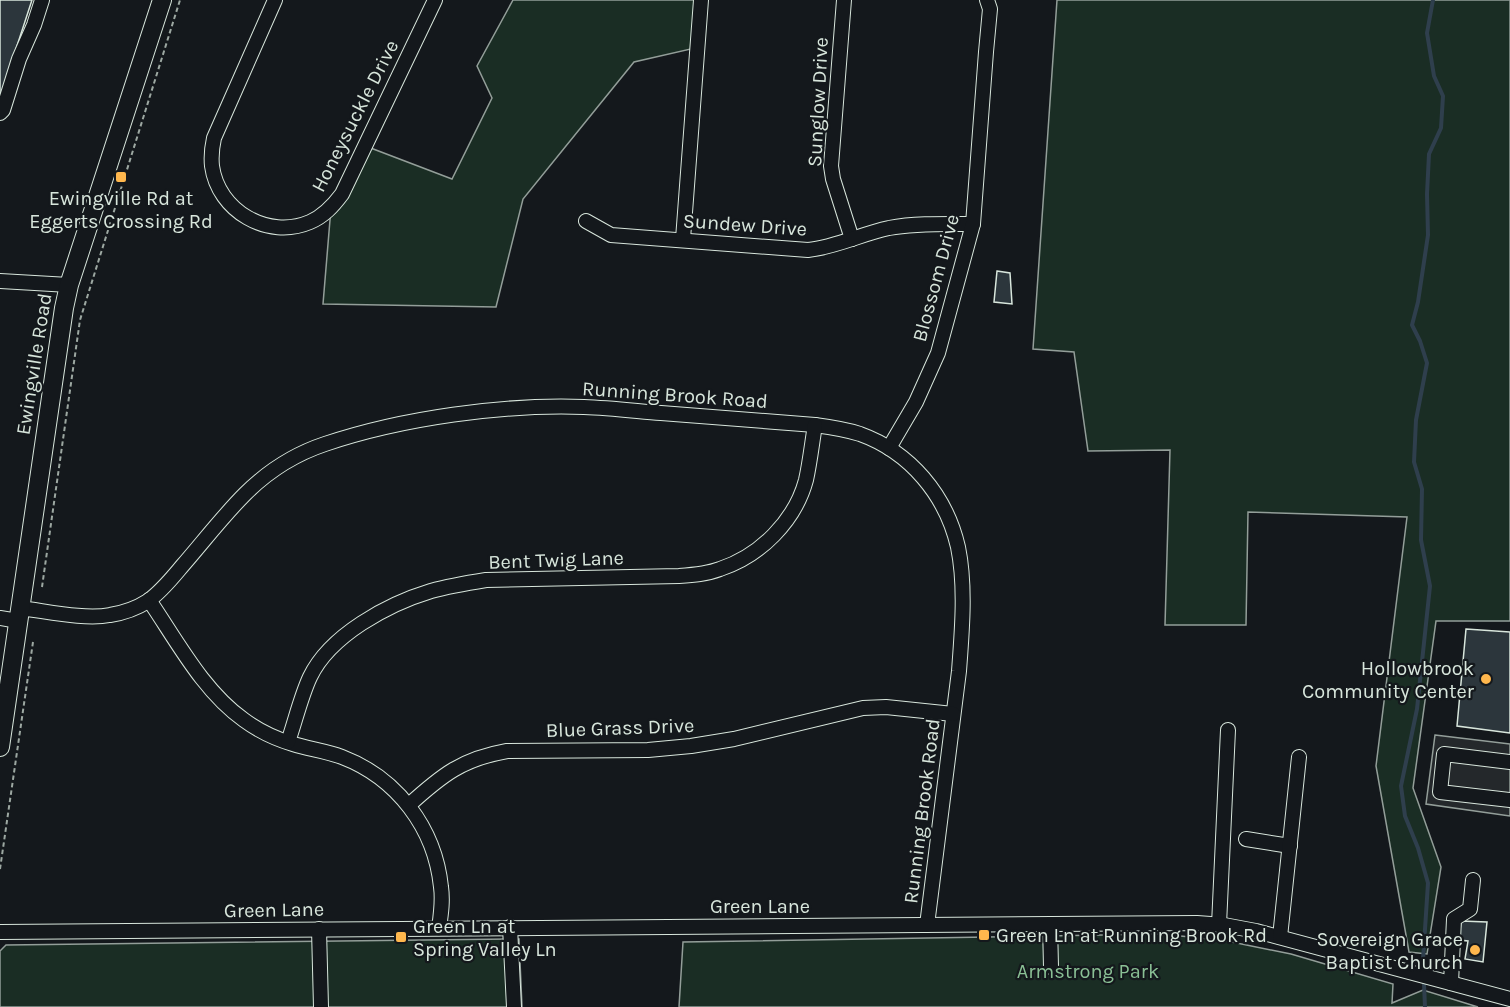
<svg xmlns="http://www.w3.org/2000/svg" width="1510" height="1007" viewBox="0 0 1510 1007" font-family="Karla,sans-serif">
<rect width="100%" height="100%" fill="#14181c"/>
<g fill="#1a2d24" stroke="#939e99" stroke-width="1.5">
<path d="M 513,0 L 699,0 L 691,49 L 634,62 L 523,199 L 496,307 L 323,304 L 331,208 L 368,147 L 452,179 L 492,98 L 477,66 Z"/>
<path d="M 1057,0 L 1510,0 L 1510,621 L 1436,621 L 1413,788 L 1441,867 L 1427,954 L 1409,952 L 1376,766 L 1407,517 L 1248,512 L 1246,625 L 1165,625 L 1170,450 L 1088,451 L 1074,352 L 1033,349 Z"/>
<path d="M 1162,934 L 1227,941 L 1291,954 L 1393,984 L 1392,1003 L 1423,990 L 1478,1007 L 679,1007 L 683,942 Z"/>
<path d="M 519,939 L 522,1007 L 0,1007 L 0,951 L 6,945 Z"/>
</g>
<path fill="#24282b" stroke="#939e99" stroke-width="1.5" d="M 1435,735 L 1510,744 L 1510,816 L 1426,804 Z"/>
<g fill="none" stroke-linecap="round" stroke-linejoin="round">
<path stroke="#2f3f4d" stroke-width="4" d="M 1425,1007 L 1423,960 L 1428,883 L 1418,848 L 1405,816 L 1401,786 L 1417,709 L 1430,586 L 1421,540 L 1422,489 L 1414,462 L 1416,420 L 1427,363 L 1420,341 L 1412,325 L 1418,302 L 1428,235 L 1427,194 L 1429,154 L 1441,128 L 1443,96 L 1434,76 L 1427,33 L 1433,0"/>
</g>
<g fill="#2c363c" stroke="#d8e6dc" stroke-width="1.5">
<path d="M 0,0 L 32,0 L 0,98 Z"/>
<path d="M 997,271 L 1010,273 L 1012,304 L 994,302 Z"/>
<path d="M 1466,629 L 1510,632 L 1510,733 L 1457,726 Z"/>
<path d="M 1461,921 L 1487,922 L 1483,962 L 1465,959 L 1468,941 L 1459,940 Z"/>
</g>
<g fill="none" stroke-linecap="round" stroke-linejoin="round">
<defs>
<g id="minor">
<path d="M 275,0 L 214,138 C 212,147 211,156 212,166 C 218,211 268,240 310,222 C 324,216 333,206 342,194 L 435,0"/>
<path d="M 844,0 L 831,166 L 833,179 L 852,239"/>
<path d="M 0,113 L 3,110 L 19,59 L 34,25 L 42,0"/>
<path d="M 586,221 L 611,235 L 808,250 C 836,247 861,234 889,228 C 916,223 946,224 973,224"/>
<path d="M 683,239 L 701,0"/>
<path d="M 0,281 L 69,285"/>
<path d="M 889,448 L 916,402 L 938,353 L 973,224 L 986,52 L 990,9 L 987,0"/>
<path d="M 149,600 C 177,641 203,691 244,720 C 259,731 276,739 293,744 C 309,749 326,751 342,757 C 397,778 435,828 441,887 C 443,901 441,914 439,928"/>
<path d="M 20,608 C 46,611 85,620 110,615 C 123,613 137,608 148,601 C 162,591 172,578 183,565 C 203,542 223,516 245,494 C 268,471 295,454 325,444 C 402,418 504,404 584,407 C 610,408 636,411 661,413 C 712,417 763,421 815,425 C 830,427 845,429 860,434 C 910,452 946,495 958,547 C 966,586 962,631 959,671 L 927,925"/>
<path d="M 0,618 L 18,621"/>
<path d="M 288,742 C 295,722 301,696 310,677 C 330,635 388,604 431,591 C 449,586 467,583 486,580 L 679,576 C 693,575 707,574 720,569 C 760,556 795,521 806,480 C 810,462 812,443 815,425"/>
<path d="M 1510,762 L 1444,754 L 1440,792 L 1510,800"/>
<path d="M 409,805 C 442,775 462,759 507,751 L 648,750 L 691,746 L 734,739 L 863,708 L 886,707 L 953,714"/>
<path d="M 1246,839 L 1290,846"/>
<path d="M 1050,924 L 1051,967"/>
<path d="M 1219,925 L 1228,730"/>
<path d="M 510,927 L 514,1007"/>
<path d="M 319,929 L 321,1007"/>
<path d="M 0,932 L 1197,923 L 1224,925 L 1256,931 L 1510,999"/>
<path d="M 1280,937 L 1299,757"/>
<path d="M 1451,983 L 1454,919 L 1470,909 L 1473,880"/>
</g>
<path id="major" d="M 0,747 L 64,308 L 69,285 L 162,0"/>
</defs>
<use href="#minor" stroke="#d8e6dc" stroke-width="16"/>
<use href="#major" stroke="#d8e6dc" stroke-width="20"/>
<g stroke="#9da8a2" stroke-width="2" stroke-dasharray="4.5 3" stroke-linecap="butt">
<path d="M 42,587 L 80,320 L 180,0"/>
<path d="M 0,869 L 33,642"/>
</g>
<use href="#minor" stroke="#14181c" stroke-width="14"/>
<use href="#major" stroke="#14181c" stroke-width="18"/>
</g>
<g fill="#ffb74d" stroke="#14181c" stroke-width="2">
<rect x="115" y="171" width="12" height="12" rx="3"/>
<circle cx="1486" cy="679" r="6"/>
<rect x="978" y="929" width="12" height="12" rx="3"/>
<rect x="395" y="931" width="12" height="12" rx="3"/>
<circle cx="1475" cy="950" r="6"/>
</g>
<g text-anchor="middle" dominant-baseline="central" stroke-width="4.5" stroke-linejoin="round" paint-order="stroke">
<g font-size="20" fill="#d8e6dc" stroke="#14181c">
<text transform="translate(818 102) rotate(-87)">Sunglow Drive</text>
<text transform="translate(355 116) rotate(-63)">Honeysuckle Drive</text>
<text transform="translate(745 225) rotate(4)">Sundew Drive</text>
<text transform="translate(936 278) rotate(-75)">Blossom Drive</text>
<text transform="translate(34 364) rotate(-81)">Ewingville Road</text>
<text transform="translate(675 395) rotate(4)">Running Brook Road</text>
<text transform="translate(556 560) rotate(-2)">Bent Twig Lane</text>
<text transform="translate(620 728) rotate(-2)">Blue Grass Drive</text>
<text transform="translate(922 811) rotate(-83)">Running Brook Road</text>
<text x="760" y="906">Green Lane</text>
<text transform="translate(274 910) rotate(-1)">Green Lane</text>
</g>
<g font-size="20" fill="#d8e6dc" stroke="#14181c" text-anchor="end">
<text x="121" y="198" text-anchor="middle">Ewingville Rd at<tspan x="121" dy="23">Eggerts Crossing Rd</tspan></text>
<text x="1474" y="668">Hollowbrook<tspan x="1474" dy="23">Community Center</tspan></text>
<text x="413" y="926" text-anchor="start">Green Ln at<tspan x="413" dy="23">Spring Valley Ln</tspan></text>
<text x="996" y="935" text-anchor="start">Green Ln at Running Brook Rd</text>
<text x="1463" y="939">Sovereign Grace<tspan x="1463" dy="23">Baptist Church</tspan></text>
</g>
<g font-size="20" fill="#8ac095" stroke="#14181c">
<text x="1088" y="971">Armstrong Park</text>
</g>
</g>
</svg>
